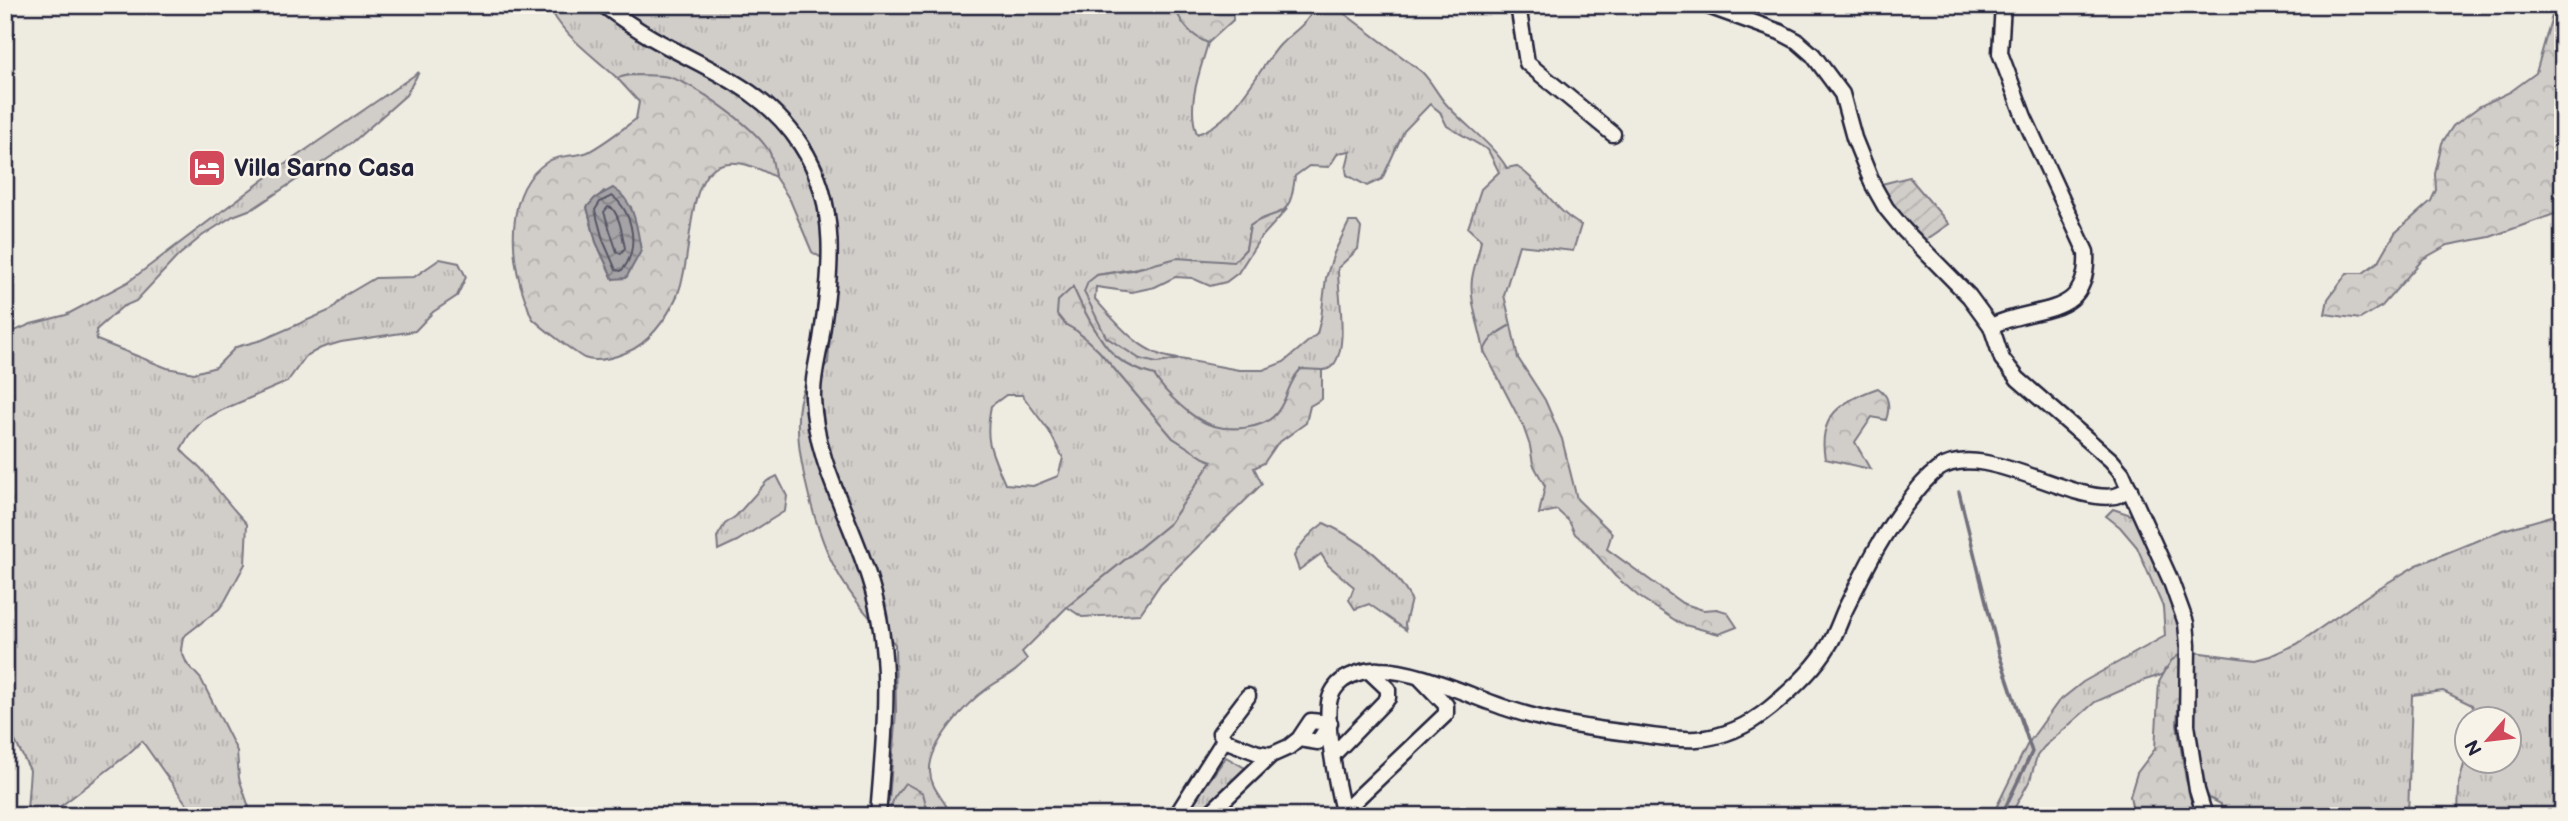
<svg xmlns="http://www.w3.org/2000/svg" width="2568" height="821" viewBox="0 0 2568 821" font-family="'Balsamiq Sans',sans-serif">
<defs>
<pattern id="grass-tufts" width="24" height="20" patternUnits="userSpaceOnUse" patternTransform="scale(1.75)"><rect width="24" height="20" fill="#d1cdc9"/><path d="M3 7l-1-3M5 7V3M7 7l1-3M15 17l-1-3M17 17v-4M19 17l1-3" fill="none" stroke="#b3b0ae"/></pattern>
<pattern id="forest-crowns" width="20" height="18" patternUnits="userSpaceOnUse" patternTransform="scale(1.75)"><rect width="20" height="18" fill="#d1cdc9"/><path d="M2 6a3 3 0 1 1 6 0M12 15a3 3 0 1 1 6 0" fill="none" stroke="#b3b0ae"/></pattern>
<pattern id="garden-furrows" width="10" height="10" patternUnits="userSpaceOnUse" patternTransform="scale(1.75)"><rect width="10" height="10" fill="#d1cdc9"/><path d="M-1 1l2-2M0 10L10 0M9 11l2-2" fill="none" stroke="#b3b0ae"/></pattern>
<pattern id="water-waves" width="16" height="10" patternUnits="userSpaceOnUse" patternTransform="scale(1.75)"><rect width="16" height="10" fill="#a6a3a6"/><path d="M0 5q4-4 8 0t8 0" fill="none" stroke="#878488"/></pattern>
</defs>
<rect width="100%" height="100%" fill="#eeebe1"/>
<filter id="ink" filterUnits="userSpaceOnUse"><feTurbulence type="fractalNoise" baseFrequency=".0143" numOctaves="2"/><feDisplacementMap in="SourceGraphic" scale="14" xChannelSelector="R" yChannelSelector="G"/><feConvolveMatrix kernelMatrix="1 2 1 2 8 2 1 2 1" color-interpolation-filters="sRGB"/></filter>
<g filter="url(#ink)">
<g fill="url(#grass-tufts)" stroke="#7a7882" stroke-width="2" fill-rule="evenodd">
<path d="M 549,5 L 1174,5 C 1181,24 1190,34 1208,43 C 1200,72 1186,104 1197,134 C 1234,123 1255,74 1279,46 C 1293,31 1308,25 1315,5 L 1333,5 L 1422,72 C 1432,82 1437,94 1446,104 C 1465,126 1491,142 1507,168 L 1516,166 C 1542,182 1554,211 1581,225 L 1573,251 L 1519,245 L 1504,295 L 1511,325 C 1498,332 1490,337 1484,351 C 1480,327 1469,302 1472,279 C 1474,265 1479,254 1481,240 L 1468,228 L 1481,189 L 1499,172 L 1488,150 L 1447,126 L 1440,112 L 1430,104 L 1404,131 L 1382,179 L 1367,186 L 1347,175 L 1346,169 L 1350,151 L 1338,153 L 1329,167 L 1309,166 L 1295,176 C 1293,194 1291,212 1271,217 C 1262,220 1258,220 1250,226 L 1246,249 L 1234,262 L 1149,266 L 1097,275 L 1084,292 L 1157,363 L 1180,359 L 1239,370 L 1263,370 L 1284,362 L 1317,334 L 1321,318 L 1326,278 L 1334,253 L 1349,222 L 1357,222 L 1361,228 L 1358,249 L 1338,268 C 1337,290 1352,358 1328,369 C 1320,372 1309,370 1301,369 C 1287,383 1288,402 1274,416 C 1262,429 1227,432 1211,425 C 1189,416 1166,395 1154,375 C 1141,372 1124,364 1114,355 C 1100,341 1081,306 1073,288 L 1065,324 L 1077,331 L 1099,351 L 1173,438 L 1212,461 L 1170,523 L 1067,607 L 1022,652 L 1027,659 C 1016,674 1002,678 988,688 C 966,703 928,745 930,772 C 931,790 946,800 951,816 L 871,816 L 889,801 L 896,711 L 895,644 C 872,621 851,598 835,568 C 815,531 784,426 805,386 C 809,378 821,370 828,363 L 835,266 L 812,252 L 790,200 L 775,177 L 770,153 L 729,112 L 707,97 L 669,77 L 630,75 L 617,78 C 594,56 560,34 549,5 ZM 1006,395 L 1022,395 L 1049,431 L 1063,458 L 1058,476 L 1033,486 L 1005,484 C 991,451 984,442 991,406 Z"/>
<path d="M 419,72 L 406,95 L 353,142 L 254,208 L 233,216 L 202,236 L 178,256 L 136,301 L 122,307 L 96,330 L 97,340 L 167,368 L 194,373 L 216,367 L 236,347 L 262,340 L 331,310 L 346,295 L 375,278 L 414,277 L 440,259 L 459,263 L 466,277 L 457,296 L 433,312 L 415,331 L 341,342 L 321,348 L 306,356 L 287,382 L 222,410 L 203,420 L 189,435 L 181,449 C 188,459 197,463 204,472 C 218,491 231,507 247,524 L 245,564 L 225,601 L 219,609 L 183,637 L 181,650 L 187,664 L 201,679 L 237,751 L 239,778 L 252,816 L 187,816 L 190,809 L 142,741 L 127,755 L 48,816 L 24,816 L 27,810 L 30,770 L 5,722 L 5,338 L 12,332 L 31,324 L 66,315 L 128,282 L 278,169 Z"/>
<path d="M 777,476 L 787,496 L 785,511 L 737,541 L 718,550 L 717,537 L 725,524 L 736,516 L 767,481 Z"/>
<path d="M 2113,509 L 2134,516 L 2175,609 L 2182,653 L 2165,669 L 2162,675 L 2145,680 L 2095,702 L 2044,747 L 2037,756 L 2030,780 L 2010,816 L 1992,816 L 2027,745 L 2058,702 L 2083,682 L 2165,636 L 2163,607 L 2137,547 L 2120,527 L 2106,516 Z"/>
<path d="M 2563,510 L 2563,639 L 2555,641 L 2563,648 L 2563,816 L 2458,816 L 2459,783 L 2466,757 L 2466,762 L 2508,762 L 2508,720 L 2477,719 L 2472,705 L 2443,691 L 2412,695 L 2408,816 L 2220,816 L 2221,804 L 2203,795 L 2194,758 L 2193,652 L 2255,660 L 2270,656 L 2297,644 L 2374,591 L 2417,565 L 2503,530 L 2555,515 Z"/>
<path d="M 1324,523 C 1364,542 1389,561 1411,599 L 1405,624 L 1406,630 L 1369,604 L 1355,609 L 1349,600 L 1354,587 L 1328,565 L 1321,554 L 1299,570 L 1294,556 C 1301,542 1310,533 1324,523 Z"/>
<path d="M 1226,757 L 1245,768 L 1198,814 L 1190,808 Z"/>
</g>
<g fill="url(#forest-crowns)" stroke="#7a7882" stroke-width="2" fill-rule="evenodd">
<path d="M 1174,5 L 1232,5 L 1233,20 L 1208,43 C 1190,35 1181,24 1174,5 Z"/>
<path d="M 2555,5 L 2563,5 L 2563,211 L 2490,237 L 2448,245 L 2423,259 L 2382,306 L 2360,319 L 2325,314 L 2328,299 L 2347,273 L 2363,273 L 2379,261 L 2395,233 L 2431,201 L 2436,190 L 2435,174 L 2442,143 L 2453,126 L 2480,106 L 2510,92 L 2536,73 Z"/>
<path d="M 630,75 C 642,76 657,74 668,77 C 696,84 754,127 769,151 C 773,158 774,169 775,177 C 675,121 700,242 677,296 C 667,318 648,345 625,353 C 613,358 597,363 584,358 C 575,353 540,326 533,319 C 529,314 528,305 525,299 C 510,258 504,190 547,162 C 558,154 576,157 588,152 C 605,143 621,130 636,119 L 639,102 L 617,78 ZM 604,191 L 631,207 L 641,251 L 613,279 L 596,242 L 587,207 Z"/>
<path d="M 1287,209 L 1259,240 L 1238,273 L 1226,282 L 1210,286 L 1192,278 L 1175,277 L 1155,287 L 1132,292 L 1096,287 L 1095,299 C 1118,325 1143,357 1180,359 L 1157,363 L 1140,359 L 1106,337 L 1084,292 L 1088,282 L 1097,275 L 1132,270 L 1177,258 L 1234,262 L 1246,249 L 1250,226 C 1261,217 1274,216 1287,209 Z"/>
<path d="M 1073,287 C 1081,306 1099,341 1114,355 C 1123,364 1141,372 1154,375 C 1164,392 1194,422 1214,426 C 1232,431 1262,429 1275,415 C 1288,401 1287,383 1301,369 L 1322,370 L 1322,399 L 1310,406 L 1306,423 L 1277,444 L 1264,463 L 1254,468 L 1262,484 L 1161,583 L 1140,614 L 1082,617 L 1067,607 L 1170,523 L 1212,461 L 1204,458 L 1173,438 L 1099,351 L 1077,331 L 1065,324 L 1057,314 L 1058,301 Z"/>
<path d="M 1511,325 L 1518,358 L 1545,400 L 1562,439 L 1577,499 L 1612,533 L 1607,549 L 1682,603 L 1703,610 L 1717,609 L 1727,612 L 1737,627 L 1719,634 L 1681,624 L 1638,596 L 1615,576 L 1588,545 L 1575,534 L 1569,521 L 1557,510 L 1539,514 L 1545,486 L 1533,464 L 1530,446 L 1523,426 L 1484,351 C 1490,337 1498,332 1511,325 Z"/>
<path d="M 1878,388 C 1890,396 1890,408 1886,420 L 1872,417 L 1855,442 L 1870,469 L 1825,459 C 1817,416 1841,401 1878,388 Z"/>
<path d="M 2182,653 L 2177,724 L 2186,780 L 2199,816 L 2134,816 L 2130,796 L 2137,773 L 2155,749 L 2159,682 L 2171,661 Z"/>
<path d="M 905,783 L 923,793 L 927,809 L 924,816 L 888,816 L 894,798 Z"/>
</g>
<path fill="url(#garden-furrows)" stroke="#7a7882" stroke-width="2" d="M 1909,177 L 1949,224 L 1923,242 L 1902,223 L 1878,185 Z"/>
<path fill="url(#water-waves)" stroke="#716f7b" stroke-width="2" d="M 613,188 C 635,201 637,227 641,251 L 626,278 L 613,279 L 596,242 L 587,207 L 595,198 Z"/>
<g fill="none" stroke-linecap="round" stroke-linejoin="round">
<g stroke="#575666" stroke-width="2">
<path d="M 612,196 C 634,211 640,253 621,271 L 616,270 L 603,240 L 595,210 L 600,202 Z"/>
<path d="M 608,207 L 612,208 C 621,219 622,235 625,248 L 621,254 L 617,252 L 604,212 Z"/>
</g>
<path stroke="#716f7b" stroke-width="3.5" d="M 1959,492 L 1999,654 L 2032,752 L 2001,816"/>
<defs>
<g id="minor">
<path d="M 603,5 C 619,17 635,28 652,38 C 708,70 763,87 801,145 C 840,204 831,273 821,340 C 818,358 812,379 813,398 C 815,463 853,522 871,584 C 894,660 884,738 878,816"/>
<path d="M 1518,5 L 1527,63 L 1613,134"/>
<path d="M 1705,5 L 1780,32 L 1797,41 L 1813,55 L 1842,94 L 1854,138 L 1873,185 L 1886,208 L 1904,230 L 1969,296 L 1991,326 L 2002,359 L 2018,379 L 2111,460 L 2122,473 L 2170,579 L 2186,623 L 2188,645 L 2187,725 L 2197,790 L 2205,816"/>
<path d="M 1991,326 C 2036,304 2090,321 2086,252 L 2024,117 L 2000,53 L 2003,5"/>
<path d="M 1224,740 L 1220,733 L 1248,696"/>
<path d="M 1333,755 L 1388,698 L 1388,689 L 1369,671"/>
<path d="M 1343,812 L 1446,714 L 1446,705 L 1421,679"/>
<path d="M 1176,816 L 1224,740 L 1258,753 L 1271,755"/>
<path d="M 1207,816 L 1271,755 L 1289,747 L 1299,739 L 1311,721 L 1330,723 L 1318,742 L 1299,739"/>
<path d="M 1344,816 C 1337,786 1326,732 1329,703 C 1330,694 1336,685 1343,680 C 1352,674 1368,669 1379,670 C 1418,670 1472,697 1509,709 C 1551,723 1594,729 1637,734 C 1656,737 1677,740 1697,739 C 1725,737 1748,726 1770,708 C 1792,690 1815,669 1829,645 C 1836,634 1840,621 1845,610 C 1864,572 1881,535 1908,502 C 1917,490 1925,479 1937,470 C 1980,438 2070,504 2115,496 C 2120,495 2126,491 2130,489"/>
</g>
</defs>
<use href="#minor" stroke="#22223b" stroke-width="19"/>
<use href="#minor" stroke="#f7f3e8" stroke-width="14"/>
</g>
</g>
<defs>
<symbol id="hotel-square" viewBox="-11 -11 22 22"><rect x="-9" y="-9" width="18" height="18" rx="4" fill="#d1495b" stroke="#f7f3e8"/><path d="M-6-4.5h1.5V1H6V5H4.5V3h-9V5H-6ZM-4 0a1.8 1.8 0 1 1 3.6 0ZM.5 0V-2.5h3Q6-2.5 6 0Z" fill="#fff"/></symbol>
</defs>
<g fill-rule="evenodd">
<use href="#hotel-square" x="185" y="146" width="44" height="44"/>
</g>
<g text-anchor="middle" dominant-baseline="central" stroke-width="5" stroke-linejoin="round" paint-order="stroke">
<g font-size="24" font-weight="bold" fill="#22223b" stroke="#f7f3e8" text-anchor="start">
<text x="234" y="168">Villa Sarno Casa</text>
</g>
</g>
<rect width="2568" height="821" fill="none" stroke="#f7f3e8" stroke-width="28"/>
<rect x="14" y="14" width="2540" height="793" fill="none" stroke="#22223b" stroke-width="2.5" filter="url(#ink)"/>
<g transform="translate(2488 740) rotate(242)"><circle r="33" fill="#f7f3e8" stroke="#a29fa3" stroke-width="2"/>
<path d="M0-5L12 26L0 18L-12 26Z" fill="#d1495b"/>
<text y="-10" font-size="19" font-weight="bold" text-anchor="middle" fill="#22223b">N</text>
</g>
</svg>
